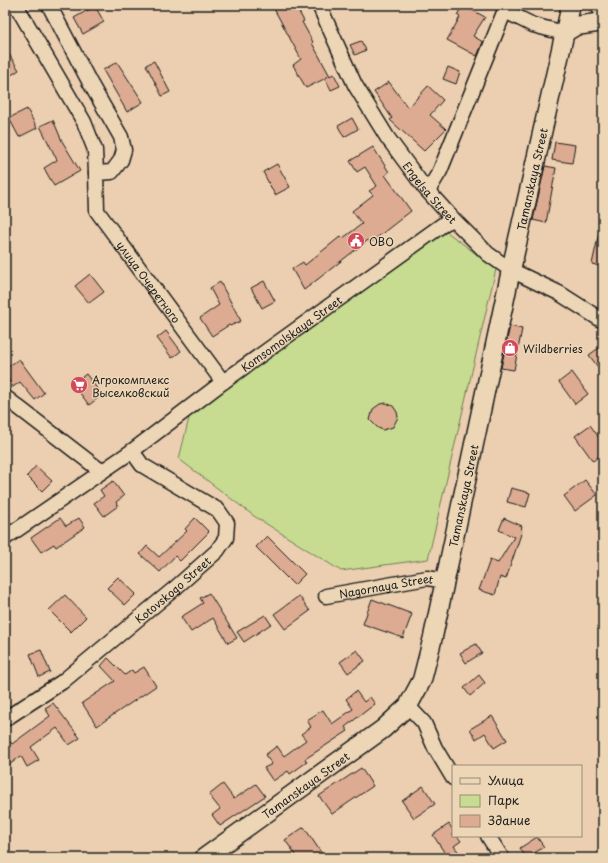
<svg xmlns="http://www.w3.org/2000/svg" width="608" height="863" viewBox="0 0 608 863" font-family="'Playpen Sans',sans-serif">
<rect width="100%" height="100%" fill="#ebcfb0"/>
<filter id="ink" filterUnits="userSpaceOnUse"><feTurbulence type="fractalNoise" baseFrequency=".025" numOctaves="2"/><feDisplacementMap in="SourceGraphic" scale="8" xChannelSelector="R" yChannelSelector="G"/><feConvolveMatrix kernelMatrix="1 2 1 2 8 2 1 2 1" color-interpolation-filters="sRGB"/></filter>
<g filter="url(#ink)">
<path fill="#c7dc91" stroke="#727c56" d="M 447,232 L 496,269 L 428,559 L 341,571 L 254,516 L 179,459 L 191,410 L 412,251 Z"/>
<g fill="#dcab92" stroke="#1c1c1c">
<path d="M 272,5 L 295,5 L 304,21 L 302,22 L 313,42 L 312,43 L 330,76 L 306,88 L 293,65 L 301,59 Z"/>
<path d="M 463,5 L 485,17 L 473,36 L 483,42 L 477,56 L 447,40 L 460,17 L 457,15 Z"/>
<path d="M 95,6 L 104,22 L 83,34 L 74,18 Z"/>
<path d="M 361,41 L 366,50 L 355,55 L 350,45 Z"/>
<path d="M 5,48 L 19,70 L 5,79 Z"/>
<path d="M 154,61 L 170,92 L 162,96 L 146,65 Z"/>
<path d="M 117,62 L 143,102 L 127,112 L 103,70 Z"/>
<path d="M 448,67 L 460,72 L 456,84 L 443,79 Z"/>
<path d="M 334,74 L 340,86 L 331,90 L 325,78 Z"/>
<path d="M 389,82 L 408,108 L 428,86 L 443,100 L 430,115 L 446,129 L 424,151 L 390,120 L 392,118 L 374,92 Z"/>
<path d="M 27,109 L 37,128 L 19,137 L 9,118 Z"/>
<path d="M 352,118 L 358,129 L 344,137 L 338,126 Z"/>
<path d="M 53,120 L 62,141 L 80,171 L 54,186 L 44,168 L 57,160 L 40,126 Z"/>
<path d="M 555,142 L 575,145 L 572,163 L 552,160 Z"/>
<path d="M 373,147 L 389,172 L 385,175 L 411,211 L 370,243 L 368,240 L 304,290 L 292,269 L 303,262 L 305,265 L 341,236 L 343,238 L 362,224 L 352,211 L 373,195 L 369,191 L 377,186 L 365,167 L 357,172 L 350,161 Z"/>
<path d="M 277,164 L 290,187 L 275,195 L 263,172 Z"/>
<path d="M 545,166 L 556,168 L 546,223 L 533,220 Z"/>
<path d="M 599,233 L 603,233 L 603,267 L 592,264 Z"/>
<path d="M 90,274 L 104,292 L 89,303 L 75,286 Z"/>
<path d="M 264,281 L 275,301 L 262,308 L 251,288 Z"/>
<path d="M 220,282 L 241,321 L 230,326 L 229,325 L 212,336 L 200,318 L 219,305 L 210,288 Z"/>
<path d="M 510,326 L 522,329 L 514,370 L 501,368 Z"/>
<path d="M 166,331 L 181,351 L 172,358 L 157,338 Z"/>
<path d="M 603,345 L 603,374 L 589,355 Z"/>
<path d="M 19,359 L 44,393 L 35,400 L 20,382 L 13,387 L 5,375 L 5,369 Z"/>
<path d="M 572,372 L 588,394 L 575,404 L 559,382 Z"/>
<path d="M 86,374 L 102,395 L 89,405 L 73,384 Z"/>
<path d="M 386,403 L 393,406 L 397,412 L 398,417 L 393,427 L 383,430 L 378,428 L 370,420 L 373,409 L 380,404 Z"/>
<path d="M 590,425 L 603,443 L 603,453 L 593,461 L 575,436 Z"/>
<path d="M 36,466 L 52,481 L 42,491 L 27,476 Z"/>
<path d="M 585,480 L 597,495 L 575,511 L 564,496 Z"/>
<path d="M 113,481 L 124,496 L 116,502 L 118,506 L 104,516 L 94,503 L 104,496 L 100,490 Z"/>
<path d="M 511,488 L 530,493 L 526,507 L 507,502 Z"/>
<path d="M 60,518 L 66,526 L 79,518 L 85,527 L 56,547 L 54,544 L 41,552 L 31,538 Z"/>
<path d="M 195,518 L 209,532 L 180,561 L 175,556 L 160,572 L 140,554 L 147,546 L 159,557 L 187,531 L 185,529 Z"/>
<path d="M 504,518 L 522,526 L 521,530 L 522,531 L 506,579 L 500,577 L 495,595 L 479,590 L 490,560 L 498,563 L 514,537 L 499,530 Z"/>
<path d="M 267,536 L 305,574 L 294,585 L 256,547 Z"/>
<path d="M 118,577 L 136,594 L 125,605 L 107,588 Z"/>
<path d="M 209,593 L 237,638 L 228,643 L 213,618 L 191,632 L 181,617 L 203,603 L 200,598 Z"/>
<path d="M 65,595 L 86,617 L 71,632 L 49,610 Z"/>
<path d="M 299,596 L 310,611 L 285,629 L 274,614 Z"/>
<path d="M 372,599 L 412,614 L 403,638 L 363,624 Z"/>
<path d="M 265,615 L 271,624 L 244,642 L 237,632 Z"/>
<path d="M 476,644 L 482,653 L 466,663 L 460,653 Z"/>
<path d="M 41,650 L 50,672 L 39,677 L 30,654 Z"/>
<path d="M 357,650 L 365,661 L 348,673 L 340,662 Z"/>
<path d="M 108,658 L 125,675 L 132,670 L 134,673 L 144,667 L 156,686 L 97,726 L 82,703 L 115,681 L 101,666 Z"/>
<path d="M 479,675 L 485,683 L 470,696 L 464,688 Z"/>
<path d="M 356,691 L 364,702 L 370,697 L 375,704 L 345,727 L 348,731 L 305,759 L 307,762 L 290,774 L 288,771 L 273,781 L 264,768 L 272,764 L 265,755 L 277,746 L 284,756 L 306,740 L 301,734 L 311,727 L 307,720 L 323,710 L 332,724 L 353,709 L 346,699 Z"/>
<path d="M 53,703 L 80,738 L 69,745 L 57,728 L 31,747 L 39,760 L 27,767 L 21,756 L 5,768 L 5,735 L 12,744 L 50,716 L 45,708 Z"/>
<path d="M 492,716 L 507,740 L 494,748 L 485,733 L 476,739 L 470,729 Z"/>
<path d="M 361,768 L 373,786 L 332,814 L 319,796 Z"/>
<path d="M 223,784 L 234,799 L 256,784 L 265,796 L 220,826 L 212,815 L 220,809 L 209,795 Z"/>
<path d="M 423,786 L 435,804 L 414,818 L 402,801 Z"/>
<path d="M 449,824 L 453,830 L 453,836 L 457,836 L 461,841 L 454,846 L 463,858 L 448,858 L 433,835 Z"/>
<path d="M 304,827 L 322,854 L 316,858 L 298,858 L 285,840 Z"/>
<path d="M 537,837 L 544,847 L 526,858 L 520,848 Z"/>
</g>
<g fill="none" stroke-linecap="round" stroke-linejoin="round">
<defs>
<g id="minor">
<path d="M 16,5 L 84,122 L 95,150 L 96,173"/>
<path id="s1" d="M 49,5 L 90,83 L 121,137 L 124,150 L 121,160 L 112,172 L 96,173 L 97,211 L 223,382"/>
<path id="s2" d="M 319,5 L 355,85 L 387,137 L 424,187 L 452,218 L 488,254 L 511,270 L 559,293 L 603,321"/>
<path d="M 505,11 L 533,25 L 564,33"/>
<path d="M 428,191 L 440,171 L 507,5"/>
<path d="M 5,397 L 101,471"/>
<path id="s3" d="M 5,538 L 132,451 L 223,382 L 452,218"/>
<path id="s4" d="M 326,596 L 427,578 L 446,581"/>
<path d="M 408,706 L 424,723 L 435,748 L 453,778"/>
<path id="s5" d="M 5,719 L 62,682 L 174,589 L 217,551 L 226,538 L 227,523 L 218,510 L 142,465 L 132,451"/>
<path d="M 488,836 L 502,858"/>
</g>
<g id="tertiary">
<path d="M 599,5 L 603,9"/>
<path d="M 564,33 L 576,26 L 603,22"/>
<path id="s6" d="M 204,858 L 383,729 L 408,706 L 422,680 L 433,637 L 511,270 L 571,5"/>
</g>
</defs>
<use href="#minor" stroke="#1c1c1c" stroke-width="17"/>
<use href="#tertiary" stroke="#1c1c1c" stroke-width="21"/>
<use href="#minor" stroke="#edd6b6" stroke-width="14"/>
<use href="#tertiary" stroke="#edd6b6" stroke-width="18"/>
</g>
</g>
<defs>
<symbol id="civic-disc" viewBox="-11 -11 22 22"><circle r="9.5" fill="#d1495b" stroke="#edd6b6"/><path d="M-.6-6.5H3V-4.5H.6V-3L4-1V1h2V6H-6V1h2V-1L-.6-3ZM-1.2 2.5V6h2.4V2.5Z" fill="#fff"/></symbol>
<symbol id="shop-disc" viewBox="-11 -11 22 22"><circle r="9.5" fill="#d1495b" stroke="#edd6b6"/><path d="M-5-2.5h2.3a2.7 3.5 0 0 1 5.4 0H5L5.5 6h-11ZM-1.5-2.5h3a1.5 2.3 0 0 0-3 0Z" fill="#fff"/></symbol>
<symbol id="supermarket-disc" viewBox="-11 -11 22 22"><circle r="9.5" fill="#d1495b" stroke="#edd6b6"/><path d="M-6-5.5h2.5l.6 2H6L4.5 2H-2.5L-4.4-4H-6ZM-1.5 3.2a1.3 1.3 0 1 0 .1 0ZM3 3.2a1.3 1.3 0 1 0 .1 0Z" fill="#fff"/></symbol>
</defs>
<g fill-rule="evenodd">
<use href="#civic-disc" x="346" y="231" width="20" height="20"/>
<use href="#shop-disc" x="500" y="338" width="20" height="20"/>
<use href="#supermarket-disc" x="69" y="375" width="20" height="20"/>
</g>
<g text-anchor="middle" dominant-baseline="central" stroke-width="3" stroke-linejoin="round" paint-order="stroke">
<g font-size="11" fill="#1c1c1c" stroke="#edd6b6">
<text stroke="none"><textPath href="#s6" startOffset="797">Tamanskaya Street</textPath></text>
<text stroke="none"><textPath href="#s2" startOffset="219">Engelsa Street</textPath></text>
<text stroke="none"><textPath href="#s1" startOffset="331">улица Очеретного</textPath></text>
<text stroke="none"><textPath href="#s3" startOffset="352">Komsomolskaya Street</textPath></text>
<text stroke="none"><textPath href="#s6" startOffset="473">Tamanskaya Street</textPath></text>
<text stroke="none"><textPath href="#s4" startOffset="61">Nagornaya Street</textPath></text>
<text stroke="none"><textPath href="#s5" startOffset="212">Kotovskogo Street</textPath></text>
<text stroke="none"><textPath href="#s6" startOffset="125">Tamanskaya Street</textPath></text>
</g>
<g font-size="11" fill="#1c1c1c" stroke="#edd6b6" text-anchor="start">
<text x="369" y="241">ОВО</text>
<text x="523" y="348">Wildberries</text>
<text x="92" y="379">Агрокомплекс<tspan x="92" dy="13">Выселковский</tspan></text>
</g>
</g>
<rect width="608" height="863" fill="none" stroke="#edd6b6" stroke-width="20"/>
<rect x="10" y="10" width="588" height="843" fill="none" stroke="#1c1c1c" stroke-width="1.5" filter="url(#ink)"/>
<rect x="452" y="765" width="130" height="72" fill="#edd6b6" stroke="#998c78"/>
<rect x="460" y="778" width="20" height="6" fill="#edd6b6" stroke="#998c78"/>
<text x="488" y="785" font-size="12" fill="#1c1c1c">Улица</text>
<rect x="460" y="795" width="20" height="12" fill="#c7dc91" stroke="#998c78"/>
<text x="488" y="805" font-size="12" fill="#1c1c1c">Парк</text>
<rect x="460" y="815" width="20" height="12" fill="#dcab92" stroke="#998c78"/>
<text x="488" y="825" font-size="12" fill="#1c1c1c">Здание</text>
</svg>
